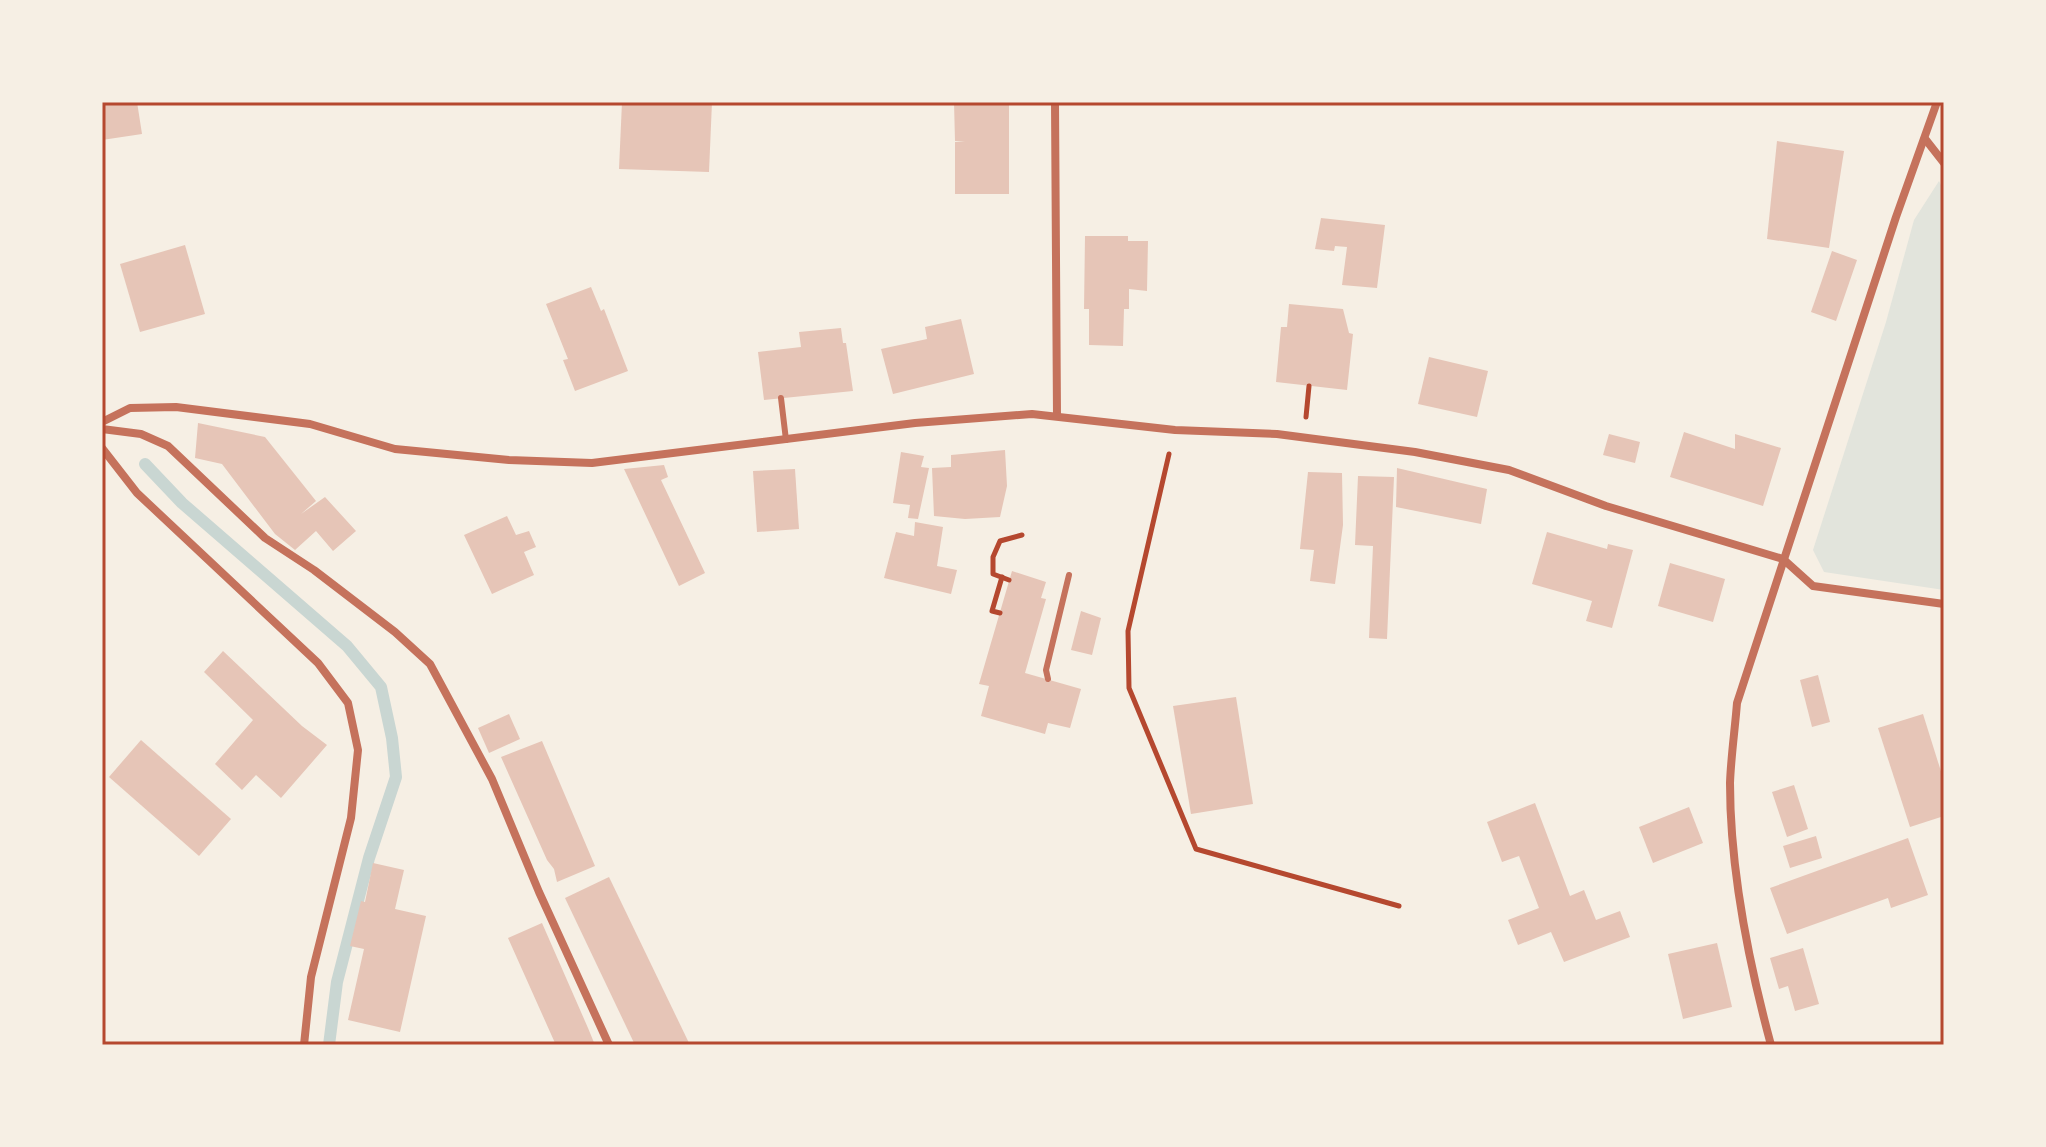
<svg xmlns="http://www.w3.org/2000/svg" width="2046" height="1147" viewBox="0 0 2046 1147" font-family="Cabin,sans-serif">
<rect width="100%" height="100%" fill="#f6efe4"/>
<path fill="#e2e4dc" d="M 1939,181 L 1944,191 L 1944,590 L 1824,572 L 1813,550 L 1886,322 L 1914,220 Z"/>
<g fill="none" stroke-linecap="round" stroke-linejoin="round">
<path stroke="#c9d6d2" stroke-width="12" d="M 145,464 L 182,503 L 347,646 L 381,687 L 392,738 L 396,777 L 369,858 L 337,982 L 329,1045"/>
</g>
<g fill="#e6c5b7">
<path d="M 102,102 L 137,102 L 142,134 L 102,140 Z"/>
<path d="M 622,102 L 712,102 L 709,172 L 619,169 Z"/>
<path d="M 954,102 L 1009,102 L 1009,194 L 955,194 L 955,142 L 965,141 L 955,141 Z"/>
<path d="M 1777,141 L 1844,151 L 1829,248 L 1767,239 Z"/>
<path d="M 1321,218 L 1385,225 L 1377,288 L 1342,285 L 1347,247 L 1335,246 L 1334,251 L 1315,249 Z"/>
<path d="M 1085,236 L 1128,236 L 1128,241 L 1148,241 L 1147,291 L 1129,289 L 1129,309 L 1124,309 L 1123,346 L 1089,345 L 1089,309 L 1084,309 Z"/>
<path d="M 185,245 L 205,314 L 140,332 L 120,264 Z"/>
<path d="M 1832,251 L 1857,260 L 1836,321 L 1811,312 Z"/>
<path d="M 591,287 L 601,311 L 604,309 L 628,371 L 575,391 L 563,360 L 568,359 L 546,304 Z"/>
<path d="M 1289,304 L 1343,309 L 1349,333 L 1353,334 L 1347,390 L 1276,382 L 1281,327 L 1287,327 Z"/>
<path d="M 961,319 L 974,374 L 893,394 L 881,349 L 927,339 L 925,327 Z"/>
<path d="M 841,328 L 843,343 L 846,343 L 853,391 L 764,400 L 758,352 L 801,347 L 799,332 Z"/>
<path d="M 1429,357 L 1488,371 L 1477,417 L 1418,404 Z"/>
<path d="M 198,423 L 265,437 L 316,501 L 301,514 L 325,497 L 356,531 L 333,551 L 316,531 L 295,550 L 275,534 L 222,464 L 195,458 Z"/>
<path d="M 1684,432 L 1735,449 L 1735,434 L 1781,448 L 1763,506 L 1670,477 Z"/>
<path d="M 1609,434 L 1640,442 L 1635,463 L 1603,455 Z"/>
<path d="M 1005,450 L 1007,486 L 1000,517 L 965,519 L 934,516 L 932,468 L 951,467 L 951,455 Z"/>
<path d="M 901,452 L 924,456 L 921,467 L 929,468 L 918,519 L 908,518 L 910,505 L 893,503 Z"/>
<path d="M 664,465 L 668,477 L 661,480 L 705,573 L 679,586 L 624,469 Z"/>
<path d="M 1397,468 L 1487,489 L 1481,524 L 1396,507 Z"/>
<path d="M 795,469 L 799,529 L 757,532 L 753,471 Z"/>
<path d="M 1308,472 L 1342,473 L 1343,525 L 1335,584 L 1310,581 L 1314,550 L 1300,549 Z"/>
<path d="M 1358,476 L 1394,477 L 1387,639 L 1369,638 L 1373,546 L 1355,545 Z"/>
<path d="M 507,516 L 516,535 L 529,531 L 536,547 L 524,552 L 534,575 L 492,594 L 464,535 Z"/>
<path d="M 915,522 L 943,527 L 937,566 L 957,570 L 951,594 L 884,578 L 896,532 L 914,536 Z"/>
<path d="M 1547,532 L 1607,549 L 1608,544 L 1633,550 L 1612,628 L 1586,621 L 1592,601 L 1532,584 Z"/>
<path d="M 1670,563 L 1725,579 L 1713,622 L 1658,606 Z"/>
<path d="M 1012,571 L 1046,582 L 1041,598 L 1046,599 L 1025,673 L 1081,689 L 1070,728 L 1048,723 L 1045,734 L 981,716 L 989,686 L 979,684 Z"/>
<path d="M 1081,611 L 1101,618 L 1092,655 L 1071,650 Z"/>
<path d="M 223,651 L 302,726 L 327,745 L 281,798 L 256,775 L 242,790 L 215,764 L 253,720 L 204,672 Z"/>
<path d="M 1818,675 L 1830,722 L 1812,727 L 1800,680 Z"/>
<path d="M 1236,697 L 1253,804 L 1191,814 L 1173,706 Z"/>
<path d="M 509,714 L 520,739 L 489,753 L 478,728 Z"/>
<path d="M 1923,714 L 1944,781 L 1944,816 L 1910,827 L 1878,728 Z"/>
<path d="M 141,740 L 231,819 L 199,856 L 109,777 Z"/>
<path d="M 542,741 L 595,866 L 557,882 L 554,869 L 547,860 L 501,757 Z"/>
<path d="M 1794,785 L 1808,829 L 1787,837 L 1772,792 Z"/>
<path d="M 1535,803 L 1570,896 L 1584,890 L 1596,920 L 1620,911 L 1630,937 L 1564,962 L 1551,932 L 1518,945 L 1508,920 L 1539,908 L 1519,856 L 1502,862 L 1487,822 Z"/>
<path d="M 1689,807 L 1703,843 L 1653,863 L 1639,827 Z"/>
<path d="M 1816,836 L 1822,858 L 1790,868 L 1783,846 Z"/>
<path d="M 1908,838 L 1928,895 L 1891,908 L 1888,898 L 1787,934 L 1770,888 Z"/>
<path d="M 373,863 L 404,870 L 395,909 L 426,916 L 400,1032 L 348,1020 L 364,949 L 350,946 L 361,901 L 365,902 Z"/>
<path d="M 609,877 L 689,1043 L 686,1045 L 635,1045 L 565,898 Z"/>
<path d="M 542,923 L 588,1028 L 595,1045 L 550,1045 L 555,1043 L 508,938 Z"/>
<path d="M 1717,943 L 1732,1007 L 1683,1019 L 1668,954 Z"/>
<path d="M 1803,948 L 1819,1004 L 1795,1011 L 1788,986 L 1779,989 L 1770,958 Z"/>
</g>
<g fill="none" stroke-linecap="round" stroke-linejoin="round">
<g stroke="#b5482f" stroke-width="5">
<path d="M 1306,417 L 1309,386"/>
<path d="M 1169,454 L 1128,631 L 1129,688 L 1196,849 L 1399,906"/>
<path d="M 1009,580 L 993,574 L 993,557 L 1000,541 L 1022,535"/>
<path d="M 1000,613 L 992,611 L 1002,577"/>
</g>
<g stroke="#c5725c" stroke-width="6">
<path d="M 781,398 L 786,440"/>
<path d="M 1048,679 L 1046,670 L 1069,575"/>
</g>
<g stroke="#c5725c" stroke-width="8">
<path d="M 1055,102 L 1057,416"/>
<path d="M 1926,140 L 1944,163"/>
<path d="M 102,422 L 130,408 L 176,407 L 310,424 L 395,449 L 509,460 L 592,463 L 915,423 L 1032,414 L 1175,430 L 1277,434 L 1415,452 L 1509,470 L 1606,506 L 1783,559 L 1813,586 L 1944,604"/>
<path d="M 102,429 L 141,434 L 168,446 L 265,538 L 314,570 L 395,632 L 430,664 L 492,779 L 539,892 L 609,1045"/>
<path d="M 102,448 L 137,493 L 318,663 L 348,703 L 358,750 L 351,818 L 311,977 L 304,1045"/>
<path d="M 1771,1045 C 1748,960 1730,871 1730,783 C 1731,756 1735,729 1737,703 L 1896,217 L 1937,102"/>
</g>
</g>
<rect width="2046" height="1147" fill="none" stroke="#f6efe4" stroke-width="208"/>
<rect x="104" y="104" width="1838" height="939" fill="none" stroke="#b5482f" stroke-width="3"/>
</svg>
